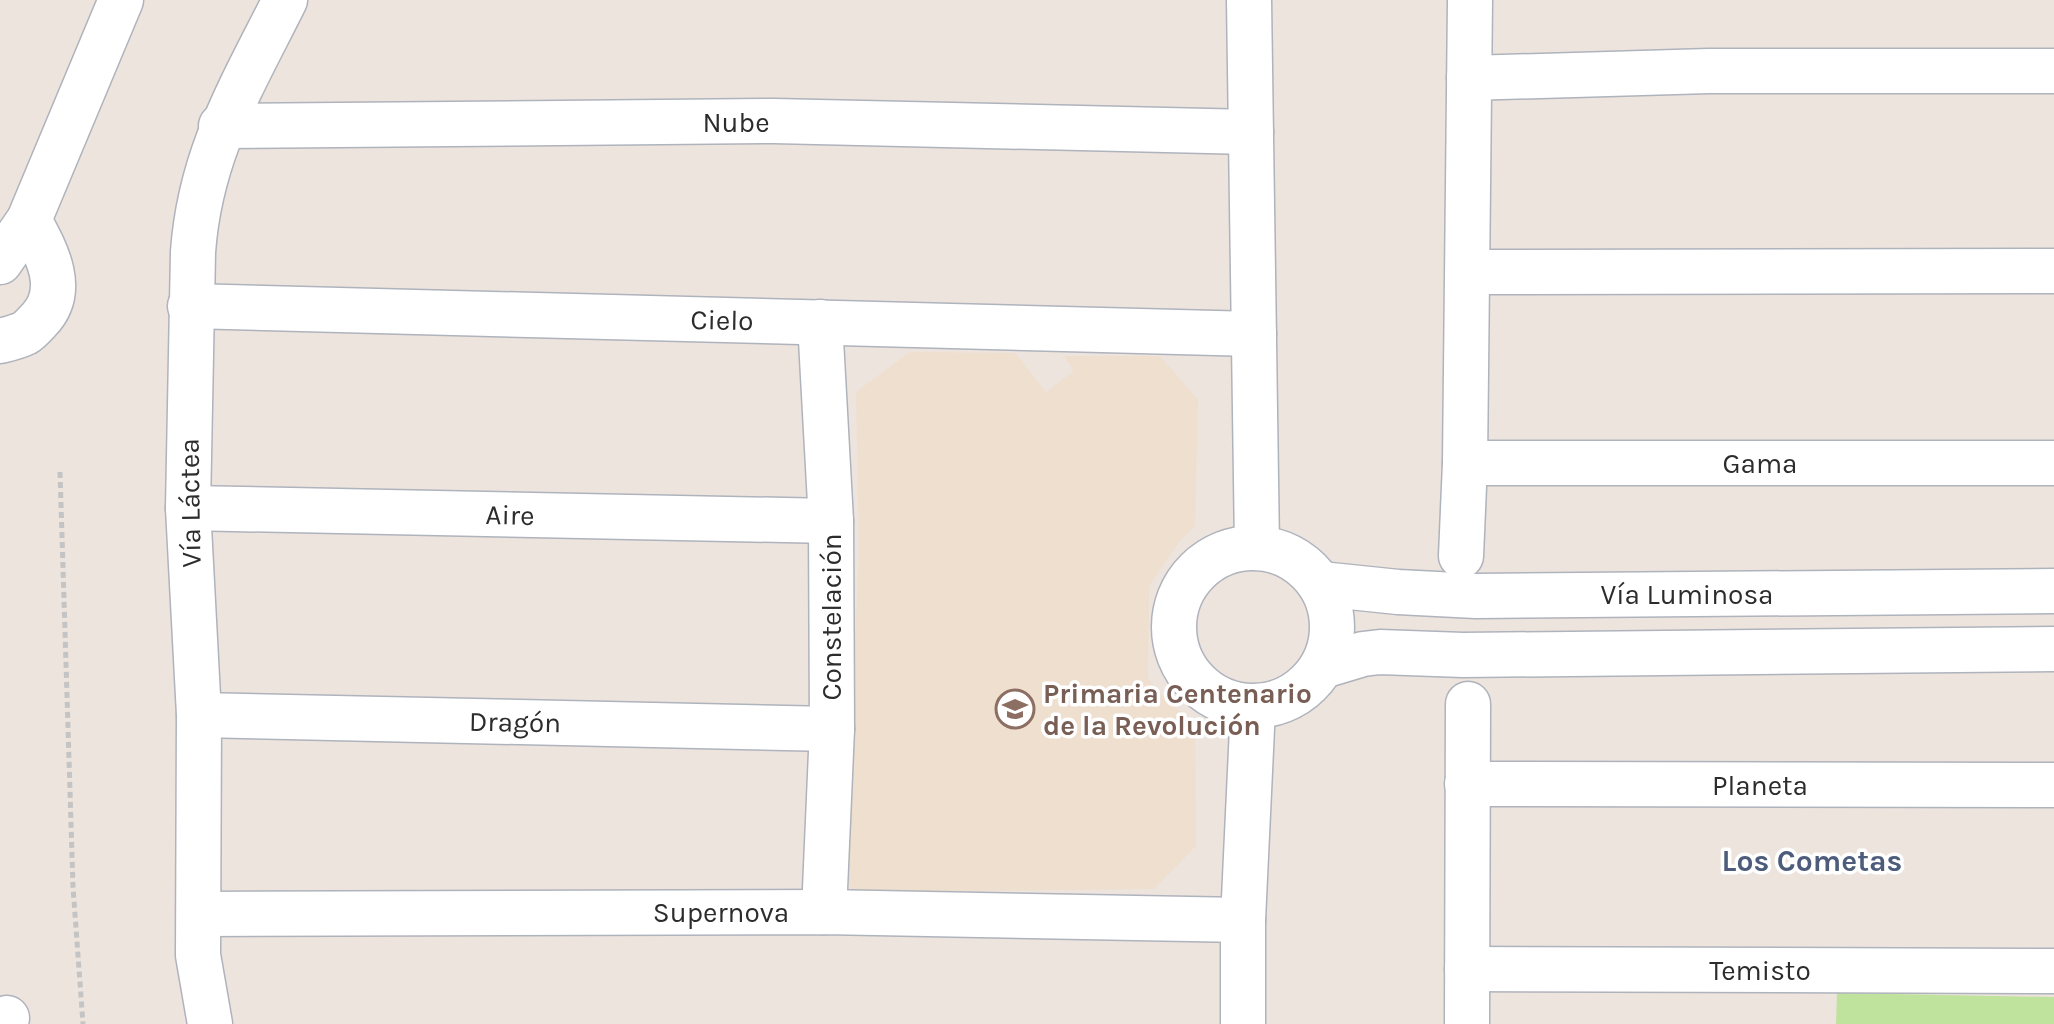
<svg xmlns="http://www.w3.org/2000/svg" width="2054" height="1024" viewBox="0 0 2054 1024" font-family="Karla,sans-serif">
<rect width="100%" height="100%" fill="#ede4de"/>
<path fill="#eedfcf" d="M 910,352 L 1015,353 L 1046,392 L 1074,371 L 1064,356 L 1160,356 L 1198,400 L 1195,526 L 1179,542 L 1149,586 L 1148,678 L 1160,693 L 1195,725 L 1196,846 L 1154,889 L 873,892 L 852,890 L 845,877 L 859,549 L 856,392 Z"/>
<path fill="#bfe29d" d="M 1837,993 L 2054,997 L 2054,1024 L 1836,1024 Z"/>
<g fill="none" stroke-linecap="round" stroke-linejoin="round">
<defs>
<g id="minor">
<path d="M 1249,0 L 1257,547"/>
<path d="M 1469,78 L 1709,71 L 2054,71"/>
<path d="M 221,126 L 774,121 L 1251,132"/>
<path d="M 0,262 L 29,220 L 121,0"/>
<path d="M 1468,272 L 2054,271"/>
<path d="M 190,306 L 1254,334"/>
<path d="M 820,322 L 831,521 L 832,729 L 824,912"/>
<path d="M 0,341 C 8,339 17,337 25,333 C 30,330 34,325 39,320 C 68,290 46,251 29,220"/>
<path d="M 1465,463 L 2054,463"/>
<path d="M 188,508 L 831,521"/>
<circle cx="1253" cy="627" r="79"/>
<path d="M 1461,556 L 1465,463 L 1470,0"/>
<path d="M 1321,584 L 1398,592 L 1476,596 L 2054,591"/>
<path d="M 1323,666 L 1363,654 L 1380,652 L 1463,655 L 2054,649"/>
<path d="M 199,715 L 832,729"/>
<path d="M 1467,784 L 2054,785"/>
<path d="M 199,914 L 824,912 L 1243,920"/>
<path d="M 1467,969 L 2054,971"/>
<path d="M 1,1024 L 7,1018"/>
<path d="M 210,1024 L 198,955 L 199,715 L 188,508 L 193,252 C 200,154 242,86 285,0"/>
<path d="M 1243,1024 L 1243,920 L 1253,707"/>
<path d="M 1467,1024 L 1468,704"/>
</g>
</defs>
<use href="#minor" stroke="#afb3bc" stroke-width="47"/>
<path stroke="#c4c4c4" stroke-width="5" stroke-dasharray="6 4" stroke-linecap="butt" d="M 60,472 L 73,887 L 83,1024"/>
<use href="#minor" stroke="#fff" stroke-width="44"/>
</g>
<defs>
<symbol id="school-ring" viewBox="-11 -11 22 22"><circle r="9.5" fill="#fff" stroke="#8d6e63" stroke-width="1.5"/><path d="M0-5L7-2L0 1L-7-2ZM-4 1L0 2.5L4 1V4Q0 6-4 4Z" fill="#8d6e63"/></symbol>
</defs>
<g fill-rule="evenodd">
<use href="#school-ring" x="993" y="687" width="44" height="44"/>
</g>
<g text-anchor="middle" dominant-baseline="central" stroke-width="7" stroke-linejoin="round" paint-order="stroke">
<g font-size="28" fill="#2c2c2c" stroke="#fff">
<text x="736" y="122">Nube</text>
<text transform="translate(722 320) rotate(1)">Cielo</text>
<text x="1760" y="463">Gama</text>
<text transform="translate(190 503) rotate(-91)">Vía Láctea</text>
<text transform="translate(510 515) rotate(1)">Aire</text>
<text x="1687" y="594">Vía Luminosa</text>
<text transform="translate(831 617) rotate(-90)">Constelación</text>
<text transform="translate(515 722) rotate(1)">Dragón</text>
<text x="1760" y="785">Planeta</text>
<text x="721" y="912">Supernova</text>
<text x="1760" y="970">Temisto</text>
</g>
<g font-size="28" font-weight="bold" fill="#785e54" stroke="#fff" text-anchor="start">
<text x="1043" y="693">Primaria Centenario<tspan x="1043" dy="32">de la Revolución</tspan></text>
</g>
<g font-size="30" font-weight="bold" fill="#4d5c7b" stroke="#fff">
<text x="1812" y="861">Los Cometas</text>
</g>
</g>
</svg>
